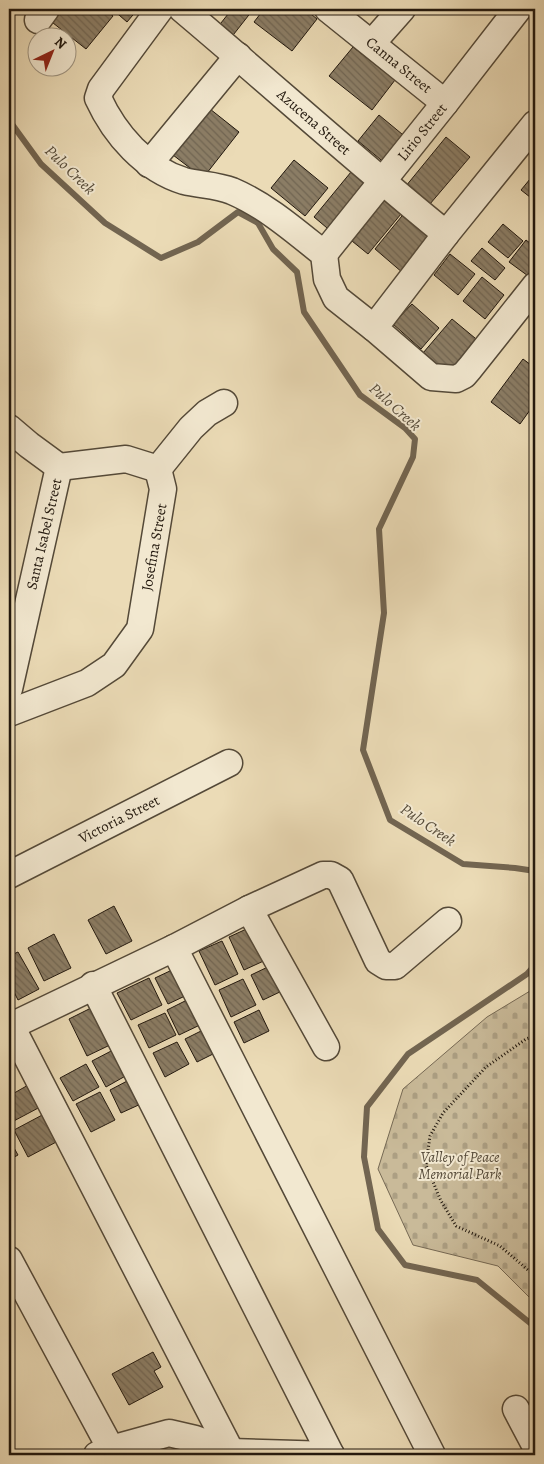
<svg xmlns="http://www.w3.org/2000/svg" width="544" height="1464" viewBox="0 0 544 1464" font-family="Alegreya,serif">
<defs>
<pattern id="cemetery-stones" width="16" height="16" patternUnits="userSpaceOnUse" patternTransform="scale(1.25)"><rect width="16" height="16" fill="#c9ba99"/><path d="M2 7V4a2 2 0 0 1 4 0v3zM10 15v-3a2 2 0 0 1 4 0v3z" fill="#ac9f83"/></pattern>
<pattern id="building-back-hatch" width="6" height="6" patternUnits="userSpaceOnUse" patternTransform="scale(1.25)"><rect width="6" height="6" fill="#8b7d65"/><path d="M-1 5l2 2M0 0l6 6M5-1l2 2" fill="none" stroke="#716552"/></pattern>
</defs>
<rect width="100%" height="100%" fill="#ebdbb6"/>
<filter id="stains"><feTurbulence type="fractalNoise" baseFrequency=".004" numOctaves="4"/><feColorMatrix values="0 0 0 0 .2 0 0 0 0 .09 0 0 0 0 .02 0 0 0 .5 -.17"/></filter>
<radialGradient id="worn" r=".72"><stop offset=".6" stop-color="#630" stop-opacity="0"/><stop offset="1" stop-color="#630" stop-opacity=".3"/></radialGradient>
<path fill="url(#cemetery-stones)" stroke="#766954" d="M 535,988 L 535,1303 L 498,1266 L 413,1245 L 378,1169 L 403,1089 L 487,1017 Z"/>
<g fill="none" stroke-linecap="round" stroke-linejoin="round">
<g stroke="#726551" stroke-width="6">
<path d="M 9,120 L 41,164 L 105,223 L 161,258 L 198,242 L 238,212 L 258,223 L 273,249 L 297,272 L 304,312 L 360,395 L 405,428 L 415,439 L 413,457 L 379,529 L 384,613 L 363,750 L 390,820 L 463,864 L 515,868 L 535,871"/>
<path d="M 535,965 L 527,974 L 408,1054 L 367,1107 L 364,1157 L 378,1229 L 405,1265 L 477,1280 L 535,1327"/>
</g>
</g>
<g fill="url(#building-back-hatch)" stroke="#22180e">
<path d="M 56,9 L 104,9 L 113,16 L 86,49 L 48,19 Z"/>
<path d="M 112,9 L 138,9 L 127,22 Z"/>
<path d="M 232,9 L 249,9 L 252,11 L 230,39 L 217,28 Z"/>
<path d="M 264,9 L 305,9 L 317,19 L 292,51 L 254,22 Z"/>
<path d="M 353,47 L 395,80 L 372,110 L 329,76 Z"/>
<path d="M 210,109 L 239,132 L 203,178 L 173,155 Z"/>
<path d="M 379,115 L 408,139 L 386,164 L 358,141 Z"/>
<path d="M 446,137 L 470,157 L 424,211 L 401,192 Z"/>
<path d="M 294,160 L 328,188 L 305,216 L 271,188 Z"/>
<path d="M 351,172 L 371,188 L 333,233 L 314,217 Z"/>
<path d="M 535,173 L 535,201 L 521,190 Z"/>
<path d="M 380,197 L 401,214 L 368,254 L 347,237 Z"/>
<path d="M 406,211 L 435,235 L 403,273 L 375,249 Z"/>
<path d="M 503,224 L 523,241 L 508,258 L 488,242 Z"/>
<path d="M 526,240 L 535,247 L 535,281 L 509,262 Z"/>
<path d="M 482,248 L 505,268 L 495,280 L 471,261 Z"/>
<path d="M 450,254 L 475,274 L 458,295 L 434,275 Z"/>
<path d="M 482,277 L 504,295 L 485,319 L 463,301 Z"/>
<path d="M 412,304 L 439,328 L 421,349 L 393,324 Z"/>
<path d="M 452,319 L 481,343 L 452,377 L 423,353 Z"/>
<path d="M 523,359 L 535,368 L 535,403 L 520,424 L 491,402 Z"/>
<path d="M 114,906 L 132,941 L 106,954 L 88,920 Z"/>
<path d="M 253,926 L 268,959 L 244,970 L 229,937 Z"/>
<path d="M 54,934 L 71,968 L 44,981 L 28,948 Z"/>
<path d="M 222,941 L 238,974 L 215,985 L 199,951 Z"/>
<path d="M 18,952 L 39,989 L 18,1000 L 9,982 L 9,956 Z"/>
<path d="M 272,965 L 284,990 L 263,1000 L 251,975 Z"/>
<path d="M 172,970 L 185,996 L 168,1004 L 155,978 Z"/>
<path d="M 149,978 L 162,1005 L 131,1020 L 117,993 Z"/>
<path d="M 243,979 L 256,1005 L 231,1017 L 219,990 Z"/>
<path d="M 189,999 L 202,1024 L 179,1035 L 167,1010 Z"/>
<path d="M 91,1008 L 110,1045 L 87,1056 L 69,1019 Z"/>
<path d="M 259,1010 L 269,1031 L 244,1043 L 234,1022 Z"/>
<path d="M 165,1013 L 176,1035 L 149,1048 L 138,1025 Z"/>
<path d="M 205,1029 L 217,1052 L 197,1062 L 185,1039 Z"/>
<path d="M 177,1042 L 189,1064 L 165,1077 L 153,1053 Z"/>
<path d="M 115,1049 L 129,1074 L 106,1087 L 92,1061 Z"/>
<path d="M 86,1064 L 99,1087 L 73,1101 L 60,1078 Z"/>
<path d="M 131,1079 L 143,1103 L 121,1113 L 110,1090 Z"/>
<path d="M 30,1084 L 42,1106 L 10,1123 L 9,1120 L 9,1096 Z"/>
<path d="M 100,1092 L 115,1120 L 91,1132 L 76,1104 Z"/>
<path d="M 46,1113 L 60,1140 L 28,1157 L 14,1130 Z"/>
<path d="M 9,1139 L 18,1155 L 9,1160 Z"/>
<path d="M 153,1352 L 161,1367 L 154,1371 L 163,1387 L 129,1405 L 112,1374 Z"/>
</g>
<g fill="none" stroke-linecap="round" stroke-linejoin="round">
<defs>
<g id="minor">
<path d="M 160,9 L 101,89 L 98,98 C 115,135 145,169 184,181 C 200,185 217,185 232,191 C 267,206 295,231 324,254 L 327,279 L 336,298 L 374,328"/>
<path d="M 182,9 C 270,83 356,161 446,234"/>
<path d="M 328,9 L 445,103"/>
<path d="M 38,20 L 46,9"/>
<path d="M 372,43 L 402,9"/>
<path d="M 535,124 L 446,234 L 374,328 L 431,377 L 456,379 L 464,375 L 470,368 L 535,286"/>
<path d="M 149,164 L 238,56"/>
<path d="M 324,254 L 445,103 L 518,9"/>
<path d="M 9,428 L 29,445 L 59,467 L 126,459 L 158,469"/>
<path d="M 158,469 L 191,428 L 207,413 L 224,403"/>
<path d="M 9,689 L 59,467"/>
<path d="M 9,713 L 87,683 L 114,665 L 140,629 L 163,489 L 158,469"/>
<path d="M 9,875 L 229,763"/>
<path d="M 249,909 L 326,1047"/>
<path d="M 174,948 L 432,1455"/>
<path d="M 93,985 L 331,1455"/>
<path d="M 11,1026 L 231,1452"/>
<path d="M 9,1027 L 174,948 L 249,909 L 323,875 L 331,875 L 340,880 L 378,961 L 386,966 L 395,966 L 448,921"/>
<path d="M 9,1260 L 111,1449"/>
<path d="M 516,1409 L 535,1445"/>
<path d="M 97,1455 L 111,1449 L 169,1433 L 195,1439 L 231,1452 L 331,1455"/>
</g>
</defs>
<use href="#minor" stroke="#544938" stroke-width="29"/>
<path stroke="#22180e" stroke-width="3" stroke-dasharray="1 2.5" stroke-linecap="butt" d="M 535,1036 L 526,1039 L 486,1067 L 443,1113 L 430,1136 L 426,1165 L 441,1201 L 456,1226 L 500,1246 L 535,1276"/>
<use href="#minor" stroke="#f2e8d0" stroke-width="26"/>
</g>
<g text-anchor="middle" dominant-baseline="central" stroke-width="4" stroke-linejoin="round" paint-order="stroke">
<g font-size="15" fill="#22180e" stroke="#f2e8d0">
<text transform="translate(399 65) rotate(39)">Canna Street</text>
<text transform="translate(314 122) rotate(41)">Azucena Street</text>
<text transform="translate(422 132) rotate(-51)">Lirio Street</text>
<text transform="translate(44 534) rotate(-77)">Santa Isabel Street</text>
<text transform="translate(154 547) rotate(-80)">Josefina Street</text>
<text transform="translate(119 819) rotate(-27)">Victoria Street</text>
</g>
<g font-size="15" font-style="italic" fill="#544938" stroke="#f2e8d0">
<text x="460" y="1157">Valley of Peace<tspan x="460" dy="17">Memorial Park</tspan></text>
</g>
<g font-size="16" font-style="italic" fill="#574c3a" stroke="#f2e8d0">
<text transform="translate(70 170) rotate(44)">Pulo Creek</text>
<text transform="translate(395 407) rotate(42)">Pulo Creek</text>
<text transform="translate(428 825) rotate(34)">Pulo Creek</text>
</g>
</g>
<rect width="544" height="1464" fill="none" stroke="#ebdbb6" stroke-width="30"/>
<rect x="10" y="10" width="524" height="1444" fill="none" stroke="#22180e" stroke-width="2.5"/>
<rect x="15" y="15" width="514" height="1434" fill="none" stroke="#22180e"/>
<g transform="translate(52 52) rotate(43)"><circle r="24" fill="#f2e8d0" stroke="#9f9582"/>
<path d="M0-4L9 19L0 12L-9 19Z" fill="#8f2418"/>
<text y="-8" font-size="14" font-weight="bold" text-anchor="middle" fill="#22180e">N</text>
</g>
<rect width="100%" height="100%" filter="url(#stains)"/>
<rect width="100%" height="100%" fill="url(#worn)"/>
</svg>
